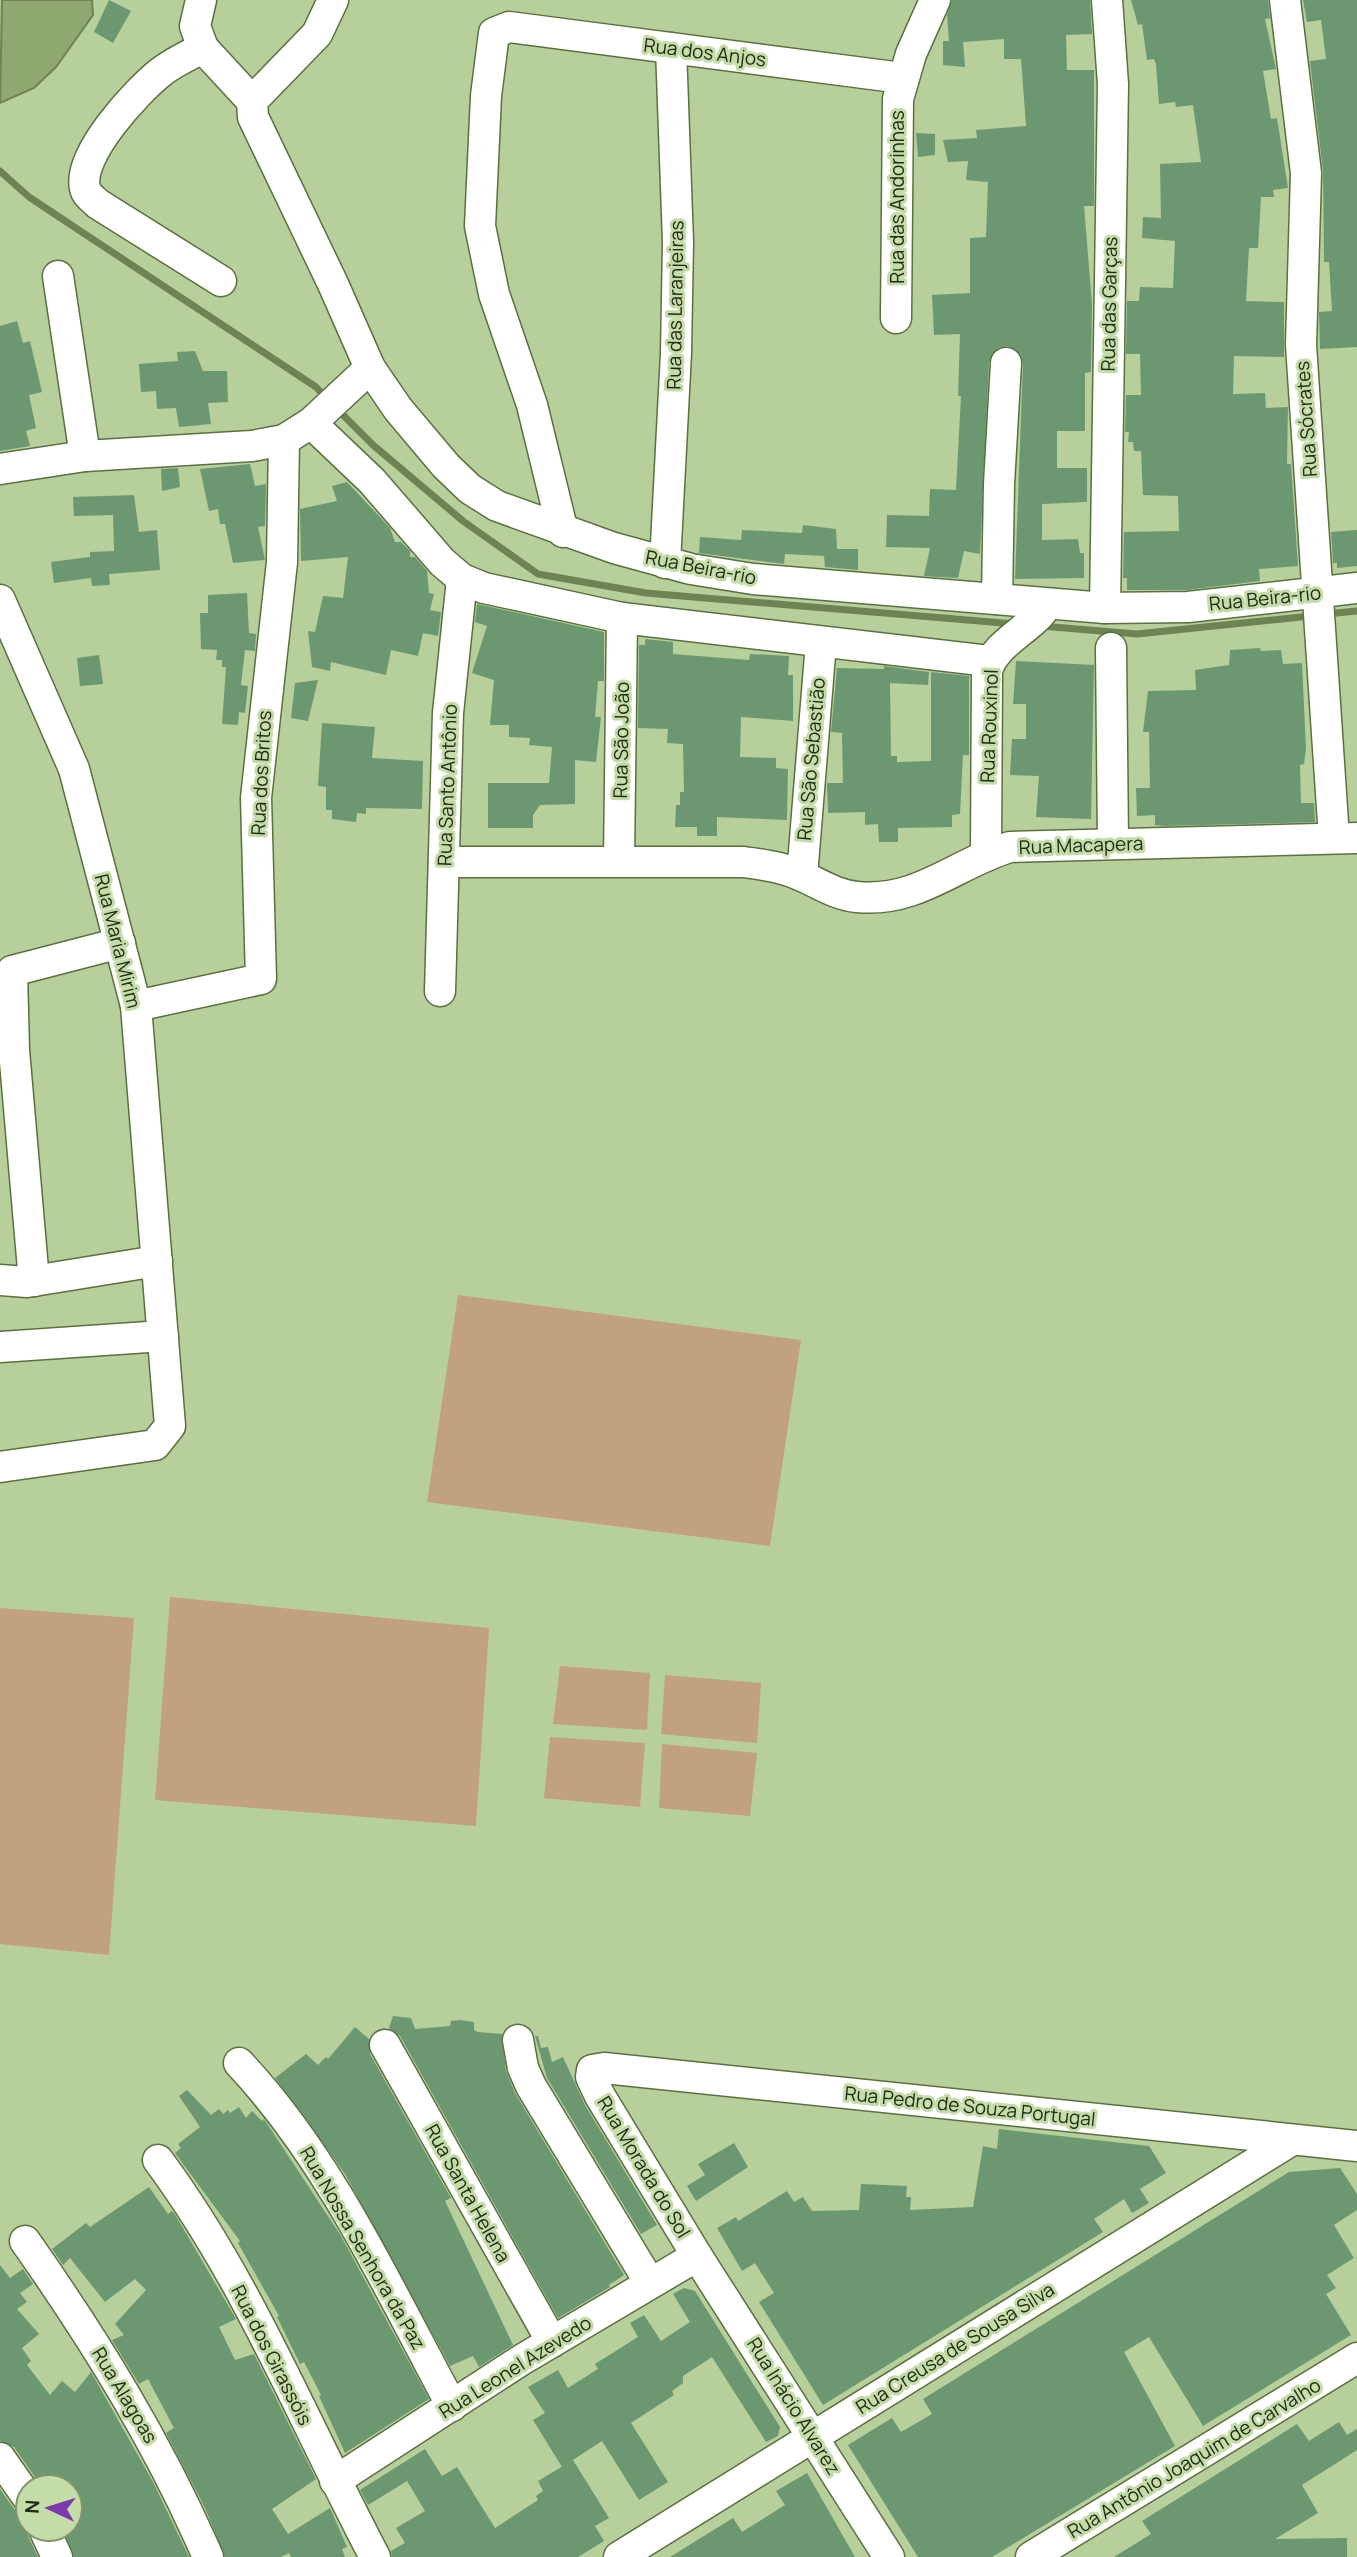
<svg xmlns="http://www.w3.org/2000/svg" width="1357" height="2557" viewBox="0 0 1357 2557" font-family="Manrope,sans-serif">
<rect width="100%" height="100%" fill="#b7cf9a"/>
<g fill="#c2a180">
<path d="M 458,1295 L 801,1340 L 770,1546 L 427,1502 Z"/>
<path d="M 170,1597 L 489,1628 L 476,1826 L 155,1800 Z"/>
<path d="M 0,1608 L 134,1618 L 109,1955 L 0,1944 Z"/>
<path d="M 560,1666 L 650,1673 L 647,1730 L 553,1724 Z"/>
<path d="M 665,1675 L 761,1683 L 757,1743 L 661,1734 Z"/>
<path d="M 550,1737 L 645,1743 L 640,1807 L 544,1798 Z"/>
<path d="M 662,1744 L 757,1753 L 750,1816 L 659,1808 Z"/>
</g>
<path fill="#8ea86f" stroke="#6e8254" stroke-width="2" d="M 2,0 L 92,0 L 93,15 L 56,67 L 34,88 L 0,103 Z"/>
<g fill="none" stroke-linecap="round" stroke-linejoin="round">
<g stroke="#6e8254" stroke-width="7">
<path d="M 0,171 L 29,197 L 316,387 L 326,398"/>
<path d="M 337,409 L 373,445 L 463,521 L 538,574 L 646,593 L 1015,624"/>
<path d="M 1326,614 L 1357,611"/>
<path d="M 1041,626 L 1137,634 L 1311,616"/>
</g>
</g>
<g fill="#6b9871">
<path d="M 109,0 L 131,11 L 113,43 L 94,32 Z"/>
<path d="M 952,0 L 1090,0 L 1092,34 L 1066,35 L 1067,70 L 1094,70 L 1094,206 L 1084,206 L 1092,304 L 1091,372 L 1085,373 L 1085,431 L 1057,431 L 1057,468 L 1087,468 L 1087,502 L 1042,504 L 1042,540 L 1078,539 L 1080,553 L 1084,553 L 1084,578 L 1015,579 L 1023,364 L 1021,355 L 1008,346 L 998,348 L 989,362 L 980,554 L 964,551 L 958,578 L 924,576 L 930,548 L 886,547 L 887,515 L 929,516 L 930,489 L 956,490 L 961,396 L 958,396 L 960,334 L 934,335 L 932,295 L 970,293 L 970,238 L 986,237 L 988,182 L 966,180 L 968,161 L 948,162 L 943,140 L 977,138 L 976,130 L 1026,126 L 1021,59 L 1004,59 L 1004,39 L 963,42 L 965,67 L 943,65 L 943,41 L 949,41 L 947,15 Z"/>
<path d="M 1131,0 L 1268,0 L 1270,18 L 1265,19 L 1276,69 L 1263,71 L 1271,119 L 1277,118 L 1288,188 L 1273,190 L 1274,197 L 1261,197 L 1258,248 L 1249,248 L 1246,301 L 1284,302 L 1284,357 L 1234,356 L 1233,394 L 1265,393 L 1266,408 L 1288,407 L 1287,464 L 1291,464 L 1298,566 L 1259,569 L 1260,581 L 1187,590 L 1127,590 L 1127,578 L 1123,578 L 1124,532 L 1179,531 L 1178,496 L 1143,495 L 1141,451 L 1134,451 L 1133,442 L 1128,442 L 1129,432 L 1125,432 L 1126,395 L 1141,395 L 1140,354 L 1126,354 L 1127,301 L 1139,301 L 1140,287 L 1173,288 L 1175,241 L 1142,238 L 1143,217 L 1161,218 L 1160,164 L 1201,162 L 1193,105 L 1176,107 L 1175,102 L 1159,104 L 1156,64 L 1154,59 L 1147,60 L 1142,24 L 1138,25 Z"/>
<path d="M 1303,0 L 1357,0 L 1357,347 L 1320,349 L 1319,312 L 1332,311 L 1329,262 L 1324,262 L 1323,171 L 1310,61 L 1326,59 L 1321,20 L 1307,22 Z"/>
<path d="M 916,133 L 935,134 L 935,155 L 918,157 Z"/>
<path d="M 17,321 L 23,343 L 30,341 L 42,392 L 29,395 L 36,428 L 26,431 L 30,446 L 0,451 L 0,326 Z"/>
<path d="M 195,351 L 203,371 L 227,371 L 228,402 L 208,403 L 211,424 L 179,427 L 176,408 L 157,409 L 156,391 L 141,392 L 139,364 L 178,361 L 177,352 Z"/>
<path d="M 250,464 L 255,486 L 266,484 L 265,526 L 258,527 L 265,560 L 233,563 L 225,524 L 220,524 L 218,509 L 209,511 L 200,469 Z"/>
<path d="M 178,468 L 180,487 L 162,491 L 161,469 Z"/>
<path d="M 347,482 L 390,528 L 395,542 L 401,542 L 410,551 L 410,557 L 415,557 L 427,571 L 429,593 L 434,594 L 430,610 L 441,612 L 438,636 L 423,633 L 418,656 L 391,650 L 386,675 L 331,662 L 330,671 L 312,667 L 308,631 L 315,632 L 323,596 L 343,598 L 348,557 L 301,561 L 300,509 L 337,501 L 332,486 Z"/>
<path d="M 134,495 L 139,532 L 157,530 L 160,570 L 109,574 L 110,585 L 92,586 L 91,578 L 54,583 L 51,562 L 90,557 L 90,552 L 114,551 L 113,515 L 74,516 L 73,497 Z"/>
<path d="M 803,525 L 836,529 L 837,549 L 858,549 L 858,570 L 825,567 L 824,556 L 785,554 L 784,564 L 699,553 L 700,537 L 741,540 L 742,530 L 802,533 Z"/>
<path d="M 1357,530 L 1357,566 L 1337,568 L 1337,563 L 1333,563 L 1331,532 Z"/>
<path d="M 247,593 L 249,633 L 256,634 L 255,651 L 245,650 L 241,685 L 248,686 L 245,713 L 239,712 L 238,725 L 222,724 L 226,667 L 222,667 L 222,660 L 216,660 L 217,650 L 201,649 L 200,613 L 208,613 L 208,595 Z"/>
<path d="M 477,604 L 604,632 L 604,681 L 598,681 L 595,717 L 601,717 L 596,762 L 575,760 L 575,804 L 540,805 L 533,815 L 533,828 L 488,828 L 488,783 L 549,783 L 552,747 L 529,745 L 530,738 L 509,737 L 509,725 L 490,725 L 494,680 L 472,673 L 487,626 L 475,622 Z"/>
<path d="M 645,639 L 673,642 L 673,654 L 749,660 L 750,654 L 789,656 L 788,675 L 793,675 L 793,721 L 741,717 L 740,757 L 776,758 L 776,768 L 788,769 L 787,820 L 717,817 L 717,836 L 697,836 L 697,827 L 675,827 L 676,805 L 680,805 L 680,792 L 684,792 L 683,744 L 667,743 L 668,729 L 638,728 L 639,645 L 645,645 Z"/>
<path d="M 1260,648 L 1261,651 L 1281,650 L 1283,664 L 1302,663 L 1306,749 L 1304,764 L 1300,765 L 1301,803 L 1314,803 L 1315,822 L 1163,826 L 1155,825 L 1155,815 L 1137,816 L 1136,788 L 1150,788 L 1149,732 L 1143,732 L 1148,691 L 1196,690 L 1195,670 L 1229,665 L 1230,650 Z"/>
<path d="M 99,655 L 103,684 L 80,686 L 77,658 Z"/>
<path d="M 1016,661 L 1094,665 L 1091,819 L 1036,817 L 1039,776 L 1010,775 L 1012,739 L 1026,739 L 1026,704 L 1013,704 Z"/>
<path d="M 884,666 L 929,672 L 928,685 L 890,683 L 891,756 L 897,756 L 897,762 L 931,761 L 931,672 L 969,676 L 969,755 L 963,755 L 960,814 L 952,815 L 952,827 L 898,828 L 898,842 L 879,842 L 878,824 L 865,825 L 865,812 L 828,813 L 827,783 L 843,783 L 842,733 L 831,732 L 837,668 L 884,669 Z"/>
<path d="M 318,680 L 308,721 L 291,718 L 295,683 Z"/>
<path d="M 322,723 L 375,727 L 372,758 L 423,761 L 422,809 L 366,808 L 366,814 L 357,813 L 356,822 L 332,819 L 332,810 L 326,810 L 326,787 L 318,786 Z"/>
<path d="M 393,2016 L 411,2018 L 415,2029 L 450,2026 L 451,2021 L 460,2020 L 474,2022 L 474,2030 L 478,2032 L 502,2034 L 506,2071 L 515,2093 L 624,2275 L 609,2285 L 610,2287 L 558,2318 L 400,2036 L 389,2028 Z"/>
<path d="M 355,2027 L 369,2039 L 370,2054 L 451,2198 L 445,2201 L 513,2345 L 479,2367 L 473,2356 L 450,2366 L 345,2174 L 275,2078 L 306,2054 L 318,2065 L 326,2057 L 328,2059 Z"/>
<path d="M 535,2036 L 538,2036 L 541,2048 L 548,2047 L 552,2062 L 563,2057 L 585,2105 L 657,2225 L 641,2234 L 547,2078 Z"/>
<path d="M 187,2090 L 211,2115 L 219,2109 L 223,2114 L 228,2110 L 230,2113 L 239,2107 L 246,2118 L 252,2111 L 262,2121 L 264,2119 L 341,2236 L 429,2399 L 345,2453 L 319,2396 L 321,2395 L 304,2362 L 300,2364 L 277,2317 L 279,2316 L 238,2243 L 240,2241 L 175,2153 L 181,2148 L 178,2144 L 200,2127 L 179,2096 Z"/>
<path d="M 999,2129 L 1149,2146 L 1166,2173 L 1140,2189 L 1149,2203 L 1132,2213 L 1124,2199 L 1094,2219 L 1103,2232 L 823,2405 L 759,2302 L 774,2293 L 755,2263 L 742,2271 L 717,2228 L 736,2217 L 738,2221 L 787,2191 L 794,2202 L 803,2197 L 812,2211 L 859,2210 L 861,2184 L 907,2186 L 906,2197 L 911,2197 L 910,2210 L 973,2207 L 983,2146 L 997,2149 Z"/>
<path d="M 734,2143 L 748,2167 L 696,2201 L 687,2186 L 705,2175 L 698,2164 Z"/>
<path d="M 1340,2168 L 1357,2194 L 1357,2210 L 1334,2225 L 1354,2258 L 1327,2275 L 1336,2288 L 1326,2294 L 1351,2335 L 1203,2426 L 1149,2337 L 1124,2352 L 1175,2446 L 992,2557 L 918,2557 L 848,2445 L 892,2418 L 901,2432 L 932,2414 L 923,2399 L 1289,2172 Z"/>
<path d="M 149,2187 L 168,2214 L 172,2211 L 176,2216 L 236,2319 L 219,2327 L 235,2360 L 254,2354 L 316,2479 L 272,2509 L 288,2534 L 330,2508 L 347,2547 L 342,2549 L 345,2557 L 291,2557 L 289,2553 L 281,2557 L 225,2557 L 205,2508 L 166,2433 L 174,2428 L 148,2379 L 139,2384 L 112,2340 L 124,2335 L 115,2324 L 146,2290 L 135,2279 L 105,2302 L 70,2258 L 63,2265 L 52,2249 L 86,2223 L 90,2227 Z"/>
<path d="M 0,2265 L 10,2278 L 23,2269 L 33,2284 L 20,2293 L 27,2302 L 17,2309 L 39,2334 L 22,2348 L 31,2361 L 27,2365 L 50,2395 L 62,2381 L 75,2392 L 91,2372 L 153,2482 L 189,2557 L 74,2557 L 63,2529 L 70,2529 L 70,2487 L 42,2487 L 14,2447 L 0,2441 Z"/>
<path d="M 684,2288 L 695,2291 L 780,2427 L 778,2436 L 766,2442 L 712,2357 L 683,2376 L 683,2383 L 672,2391 L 674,2395 L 631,2423 L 668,2482 L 639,2500 L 602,2441 L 562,2467 L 533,2420 L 545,2413 L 528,2387 L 558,2370 L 568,2388 L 598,2369 L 595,2364 L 638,2337 L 630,2323 L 644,2315 L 661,2341 L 690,2322 L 673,2294 Z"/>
<path d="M 1339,2422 L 1347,2435 L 1357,2429 L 1357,2450 L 1302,2485 L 1318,2513 L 1275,2539 L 1347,2538 L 1347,2557 L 1114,2557 L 1151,2534 L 1142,2521 L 1297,2424 L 1309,2441 Z"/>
<path d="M 425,2449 L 442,2476 L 457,2467 L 495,2528 L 538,2500 L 536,2496 L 543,2491 L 538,2481 L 573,2460 L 609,2518 L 595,2526 L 604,2541 L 578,2557 L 392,2557 L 391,2551 L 405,2543 L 396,2528 L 425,2511 L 407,2481 L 368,2505 L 360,2490 Z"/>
<path d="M 807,2473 L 855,2557 L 670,2557 L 733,2518 L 742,2532 L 785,2505 L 776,2491 Z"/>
<path d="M 0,2489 L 14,2509 L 28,2515 L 28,2536 L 38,2557 L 0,2557 Z"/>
</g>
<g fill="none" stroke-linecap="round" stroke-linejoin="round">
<defs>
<g id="minor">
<path d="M 201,0 L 195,26 L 203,48"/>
<path d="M 333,0 L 317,34 L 252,101 L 253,117 L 333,284 L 370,368 L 398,409 L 446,466 L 470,489 L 497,506 L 614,548 L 691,569 L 753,579 L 1105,608 L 1188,607 L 1357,588"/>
<path d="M 1285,0 L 1306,173 L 1301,345 L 1334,838"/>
<path d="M 58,276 L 85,456"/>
<path d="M 221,281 L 98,204 C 93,199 86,195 85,188 C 77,155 137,91 161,72 C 174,62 189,55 203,48 L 252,101"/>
<path d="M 896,318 L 898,99 L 911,54 L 935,0"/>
<path d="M 311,423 L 372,481 L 442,562 L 462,579 L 484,588 L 622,618 L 989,661"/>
<path d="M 0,469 L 85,456 L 252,446 L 284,440 L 311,423 L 370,368"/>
<path d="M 563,532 L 532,405 L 494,294 L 480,226 L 486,96 L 494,33 L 509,27 L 902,78"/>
<path d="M 665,563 L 676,353 L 678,242 L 671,48"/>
<path d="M 997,599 L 999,484 L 1006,363"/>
<path d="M 0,600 L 74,769 L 136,1006 L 170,1426 L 155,1445 L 0,1467"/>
<path d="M 1105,608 L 1113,84 L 1107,0"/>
<path d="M 1111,648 L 1113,843"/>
<path d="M 986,856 L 987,671 C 994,643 1032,629 1047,605"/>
<path d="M 619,861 L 622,618"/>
<path d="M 444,862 L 744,862 C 764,865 783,867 802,876 C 820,884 836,895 857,897 C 918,903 956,863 1010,847 L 1357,838"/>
<path d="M 802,876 L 821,643"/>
<path d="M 440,991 L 448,713 L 462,579"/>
<path d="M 136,1006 L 261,979 L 256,798 L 282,562 L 284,440"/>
<path d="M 0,1280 L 27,1282 L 157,1261"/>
<path d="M 34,1281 L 14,1050 L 12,971 L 120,943"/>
<path d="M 0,1347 L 163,1336"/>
<path d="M 518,2040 L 523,2068 L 531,2086 L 650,2283"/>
<path d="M 385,2045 L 552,2342"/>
<path d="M 239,2063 C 331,2161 388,2288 452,2406"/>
<path d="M 158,2160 C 248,2281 305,2425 375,2557"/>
<path d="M 25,2241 C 96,2342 159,2444 208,2557"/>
<path d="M 0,2458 L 28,2498"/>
<path d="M 335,2481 L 523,2359 L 697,2256"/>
<path d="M 44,2529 L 57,2557"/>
<path d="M 619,2557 L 1292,2140"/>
<path d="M 889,2557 L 697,2256 L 600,2096 L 591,2077 L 592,2070 L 604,2068 L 1357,2146"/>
<path d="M 1031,2557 L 1357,2358"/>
</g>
</defs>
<use href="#minor" stroke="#5b703f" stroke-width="33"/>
<use href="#minor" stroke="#fff" stroke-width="30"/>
</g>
<g text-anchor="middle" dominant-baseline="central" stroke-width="6" stroke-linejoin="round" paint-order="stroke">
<g font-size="19" fill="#222b16" stroke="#c4dca7">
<text transform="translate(705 52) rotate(7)">Rua dos Anjos</text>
<text transform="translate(897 197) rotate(-90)">Rua das Andorinhas</text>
<text transform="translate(1109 304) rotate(-89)">Rua das Garças</text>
<text transform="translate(675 305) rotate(-89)">Rua das Laranjeiras</text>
<text transform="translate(1306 419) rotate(-94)">Rua Sócrates</text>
<text transform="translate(701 567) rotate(11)">Rua Beira-rio</text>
<text transform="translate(1265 598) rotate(-6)">Rua Beira-rio</text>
<text transform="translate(989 726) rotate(-88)">Rua Rouxinol</text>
<text transform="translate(621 740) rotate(-89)">Rua São João</text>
<text transform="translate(811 759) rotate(-85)">Rua São Sebastião</text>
<text transform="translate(261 773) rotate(-87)">Rua dos Britos</text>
<text transform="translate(447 785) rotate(-88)">Rua Santo Antônio</text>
<text transform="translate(1081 845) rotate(-2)">Rua Macapera</text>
<text transform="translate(118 941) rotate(76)">Rua Maria Mirim</text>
<text transform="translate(970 2106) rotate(6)">Rua Pedro de Souza Portugal</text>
<text transform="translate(644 2167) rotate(59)">Rua Morada do Sol</text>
<text transform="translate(468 2193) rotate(61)">Rua Santa Helena</text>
<text transform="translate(363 2248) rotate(60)">Rua Nossa Senhora da Paz</text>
<text transform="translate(955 2348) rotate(-32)">Rua Creusa de Sousa Silva</text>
<text transform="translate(272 2355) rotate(63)">Rua dos Girassóis</text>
<text transform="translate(515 2367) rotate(-32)">Rua Leonel Azevedo</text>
<text transform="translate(125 2395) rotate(59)">Rua Alagoas</text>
<text transform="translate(794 2406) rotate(58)">Rua Inácio Alvarez</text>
<text transform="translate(1194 2458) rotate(-31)">Rua Antônio Joaquim de Carvalho</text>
</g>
</g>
<g transform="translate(49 2508) rotate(274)"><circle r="33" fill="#c4dca7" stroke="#83956d" stroke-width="2"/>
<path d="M0-5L12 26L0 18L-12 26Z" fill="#7c39ad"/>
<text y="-10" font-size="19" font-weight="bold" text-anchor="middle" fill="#222b16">N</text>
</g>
</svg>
